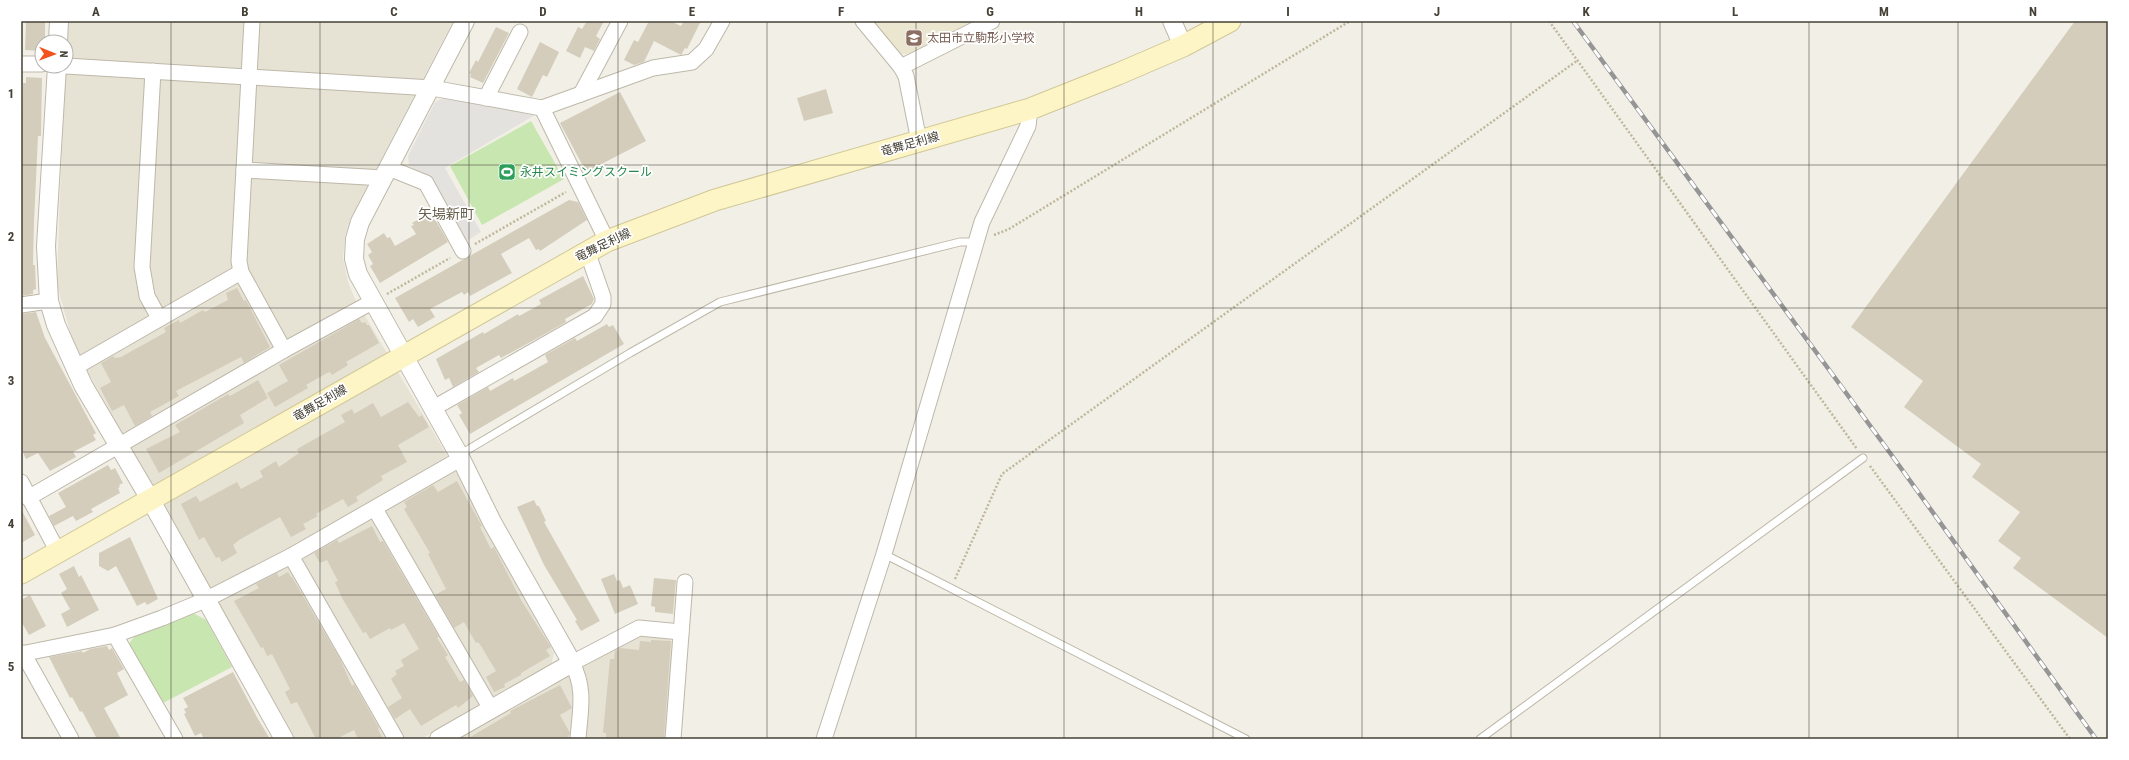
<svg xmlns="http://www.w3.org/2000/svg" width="2129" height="760" viewBox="0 0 2129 760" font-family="'Roboto Condensed','Noto Sans JP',sans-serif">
<rect width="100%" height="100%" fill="#f2f0e6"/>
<g fill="#e6e2d4">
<path d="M 68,21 L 453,21 L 351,217 L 345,235 L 343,258 L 348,282 L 354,297 L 445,452 L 554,653 L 551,665 L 421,739 L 294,739 L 75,349 L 57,285 L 60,194 Z"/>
<path d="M 644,635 L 666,635 L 675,645 L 667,739 L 457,739 L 632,637 Z"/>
</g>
<path fill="#ebe6d0" d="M 871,21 L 976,21 L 912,54 L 898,54 Z"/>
<g fill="#c8e6b0">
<path d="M 531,121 L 564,179 L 482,225 L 450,166 Z"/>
<path d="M 191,612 L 206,620 L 232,667 L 161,704 L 128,645 L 137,633 Z"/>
</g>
<path fill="#e4e2de" d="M 447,96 L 535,115 L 445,168 L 481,232 L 465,242 L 431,178 L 409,166 L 408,156 L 435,102 Z"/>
<g fill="#d4cdbc">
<path d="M 26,21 L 45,21 L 45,42 L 42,42 L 42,51 L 25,50 Z"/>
<path d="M 587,21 L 604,21 L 596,36 L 600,39 L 594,51 L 585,47 L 580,58 L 566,51 L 578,27 L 582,29 Z"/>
<path d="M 649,21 L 670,21 L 681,26 L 684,21 L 701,21 L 687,49 L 685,48 L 681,55 L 654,41 L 644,62 L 634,65 L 624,60 L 634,40 L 638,42 Z"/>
<path d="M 2075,21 L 2108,21 L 2108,638 L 2013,568 L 2021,558 L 1998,541 L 2020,512 L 1972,477 L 1981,464 L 1904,407 L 1923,381 L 1851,327 Z"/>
<path d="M 496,27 L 509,33 L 483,83 L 470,77 L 471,74 L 469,73 L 476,60 L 478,62 Z"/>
<path d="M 540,42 L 559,52 L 547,77 L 543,75 L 532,97 L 517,89 Z"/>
<path d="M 26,77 L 42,78 L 41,136 L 38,136 L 34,222 L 33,265 L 35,265 L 36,289 L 33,290 L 33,294 L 21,296 L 21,155 L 23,83 L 26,83 Z"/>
<path d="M 826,89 L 833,113 L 804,121 L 797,98 Z"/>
<path d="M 620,92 L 646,141 L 586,172 L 560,123 Z"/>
<path d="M 569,200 L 578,202 L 587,220 L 540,251 L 539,249 L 536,250 L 529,238 L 501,254 L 512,273 L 470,296 L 468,292 L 464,295 L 462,292 L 430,309 L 435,317 L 418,327 L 413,319 L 409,322 L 395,298 Z"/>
<path d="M 431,212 L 448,242 L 380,283 L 370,266 L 373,264 L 368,255 L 372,252 L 367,244 L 384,233 L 387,238 L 390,237 L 395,246 L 416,234 L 411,226 L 414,225 L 412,223 Z"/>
<path d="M 583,276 L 594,299 L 592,304 L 565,319 L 566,322 L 536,339 L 501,358 L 499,355 L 476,368 L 479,372 L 453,387 L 449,378 L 445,380 L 436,359 L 483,332 L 484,334 L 518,314 L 519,316 L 541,304 L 539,300 Z"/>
<path d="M 237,288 L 244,301 L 246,300 L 270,347 L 244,363 L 241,357 L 176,391 L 179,396 L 150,412 L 152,416 L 135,426 L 124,405 L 112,411 L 100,388 L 111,382 L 101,363 L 113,356 L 115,358 L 121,357 L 166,332 L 164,328 L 179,320 L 180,323 L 203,310 L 205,312 L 228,300 L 226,293 Z"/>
<path d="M 36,312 L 45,338 L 96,433 L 93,435 L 96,440 L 73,452 L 76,457 L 50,471 L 38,453 L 26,459 L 21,448 L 21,314 Z"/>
<path d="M 359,319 L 362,323 L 365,322 L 367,325 L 369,325 L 379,343 L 346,362 L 348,365 L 332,375 L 330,372 L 327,373 L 306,385 L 308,388 L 275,407 L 267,393 L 288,381 L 279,365 Z"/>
<path d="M 607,324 L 609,327 L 613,325 L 624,344 L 470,434 L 459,415 L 462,413 L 457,405 L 488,387 L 490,391 L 513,378 L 514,381 L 532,371 L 548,362 L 545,355 L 575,338 L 577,341 Z"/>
<path d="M 258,380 L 268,398 L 240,415 L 244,423 L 159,473 L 146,449 L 180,432 L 175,425 L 228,394 L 230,396 Z"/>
<path d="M 408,402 L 419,417 L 422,415 L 429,427 L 398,445 L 407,462 L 381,476 L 383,480 L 356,497 L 358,501 L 348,507 L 343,499 L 316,514 L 318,516 L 303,524 L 306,529 L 291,537 L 280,517 L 239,540 L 233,545 L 237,553 L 222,562 L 219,557 L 216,558 L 204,537 L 199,540 L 181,504 L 196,496 L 200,502 L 237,482 L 241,489 L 263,477 L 260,471 L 276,461 L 279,467 L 299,453 L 297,449 L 345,422 L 341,415 L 352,409 L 354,414 L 373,403 L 381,417 Z"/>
<path d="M 108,465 L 111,470 L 115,468 L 123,483 L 119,485 L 120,487 L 118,488 L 120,493 L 91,509 L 93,512 L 76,521 L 73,516 L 54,526 L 49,516 L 66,507 L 58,493 Z"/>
<path d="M 457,481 L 482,526 L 480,527 L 491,549 L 494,547 L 521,600 L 551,647 L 546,650 L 550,656 L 521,673 L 521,675 L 504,684 L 505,687 L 494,692 L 486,677 L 496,671 L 481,646 L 478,642 L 476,643 L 464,622 L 454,628 L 435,595 L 446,589 L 428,554 L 430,553 L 404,509 L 407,507 L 404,502 L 433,485 L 438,492 Z"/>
<path d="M 534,500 L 537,506 L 539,506 L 546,521 L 544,522 L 600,621 L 581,631 L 575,621 L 577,620 L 544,565 L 517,507 Z"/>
<path d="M 21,509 L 35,535 L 21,543 Z"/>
<path d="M 372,526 L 380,542 L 383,541 L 439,637 L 437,638 L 448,655 L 445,657 L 460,682 L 464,680 L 473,696 L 458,708 L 456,705 L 421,726 L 410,709 L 395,719 L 388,707 L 402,698 L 391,679 L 397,674 L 395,671 L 404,666 L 401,660 L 419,649 L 404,623 L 391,630 L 390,628 L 370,639 L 366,632 L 363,633 L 342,598 L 335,582 L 338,581 L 327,560 L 320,563 L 314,553 L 337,540 L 339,543 Z"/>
<path d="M 130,537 L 158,599 L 147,605 L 145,602 L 137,606 L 116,566 L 108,571 L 99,566 L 99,553 Z"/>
<path d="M 74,566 L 79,577 L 81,575 L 99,610 L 67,627 L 61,614 L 70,609 L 61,593 L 67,589 L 59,574 Z"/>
<path d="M 288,572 L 291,577 L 292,577 L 340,659 L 352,686 L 354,684 L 379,728 L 378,729 L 383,739 L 358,739 L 354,730 L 336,739 L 316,739 L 297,702 L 291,704 L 285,692 L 290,689 L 272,654 L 267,656 L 263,647 L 261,648 L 234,601 L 259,588 L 256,584 L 277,573 L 279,577 Z"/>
<path d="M 614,574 L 617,581 L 620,580 L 623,588 L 630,585 L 638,604 L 615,614 L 601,579 Z"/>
<path d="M 654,578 L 676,580 L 673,614 L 655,612 L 655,607 L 651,606 Z"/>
<path d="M 30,595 L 46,626 L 29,635 L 21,621 L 21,600 Z"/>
<path d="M 651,640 L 671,641 L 664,739 L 606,739 L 606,733 L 603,733 L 610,659 L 614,659 L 615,651 L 620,648 L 639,650 L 640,641 L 651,642 Z"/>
<path d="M 107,646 L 109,650 L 112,648 L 124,669 L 117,673 L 128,695 L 104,708 L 121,739 L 97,739 L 82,711 L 80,712 L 72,697 L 70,698 L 49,657 L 82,651 L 83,653 L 90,649 Z"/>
<path d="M 233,672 L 258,719 L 270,739 L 204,739 L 201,733 L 195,736 L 184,714 L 186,713 L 184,709 L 188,707 L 183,698 Z"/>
<path d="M 560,685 L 572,708 L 560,715 L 570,733 L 569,736 L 565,739 L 467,739 L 511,713 L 510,711 Z"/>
</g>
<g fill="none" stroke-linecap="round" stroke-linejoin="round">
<defs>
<g id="service">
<path d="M 459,455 L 630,353 L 720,302 L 960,242 L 976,242"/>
<path d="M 884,554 L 1246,739"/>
<path d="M 1480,739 L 1863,458"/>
</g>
<g id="minor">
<path d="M 252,21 L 239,261 L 241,272 L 284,350"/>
<path d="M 863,21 L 901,67 L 906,76 L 919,141"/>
<path d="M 21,64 L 42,64"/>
<path d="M 66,66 L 432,88 L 542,108 L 653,68 L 692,62 L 706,49 L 722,21"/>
<path d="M 901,67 L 992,21"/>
<path d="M 153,71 L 142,267 L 147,296 L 159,318"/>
<path d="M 581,94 L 620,21"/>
<path d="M 486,98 L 520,32"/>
<path d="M 542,108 L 607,241"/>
<path d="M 389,168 L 426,183 L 463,251"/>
<path d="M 244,170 L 384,178"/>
<path d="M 21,305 L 49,301"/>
<path d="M 74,368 L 241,272"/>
<path d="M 432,409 L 595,316 L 603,304 L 603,297 L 587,251"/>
<path d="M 21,482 L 58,552"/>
<path d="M 28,498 L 284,350 L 372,302"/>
<path d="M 375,509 L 491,709"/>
<path d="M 291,556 L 396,739"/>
<path d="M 115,635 L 175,739"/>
<path d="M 23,653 L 71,739"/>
<path d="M 21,654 L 115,635 L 162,618 L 205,600 L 291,556 L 460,459"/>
<path d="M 578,739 C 580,711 586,689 572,663 L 639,628 L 681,632"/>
<path d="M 673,739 L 685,582"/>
<path d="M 824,739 L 884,554 L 982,222 L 1028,126 L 1030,109"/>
</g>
<g id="tertiary">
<path d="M 1172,21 L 1183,46"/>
<path d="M 58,42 L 59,21"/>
<path d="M 57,66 L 46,246 L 49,301 L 56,325 L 83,385 L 150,499 L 284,739"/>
<path d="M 439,739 L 572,663 L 492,522 L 459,455 L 358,274 L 354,259 L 355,239 L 360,222 L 465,21"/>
</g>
<path id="secondary" d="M 21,573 L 607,241 L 715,200 L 1030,109 L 1118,74 L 1183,46 L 1230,21"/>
</defs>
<use href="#service" stroke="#beb8a9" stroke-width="9"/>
<use href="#minor" stroke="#beb8a9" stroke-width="17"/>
<use href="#tertiary" stroke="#beb8a9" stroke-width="20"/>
<use href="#secondary" stroke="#d1c798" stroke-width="23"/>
<g stroke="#bfb69b" stroke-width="2.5" stroke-dasharray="2 2" stroke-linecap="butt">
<path d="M 1549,21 L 1857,449"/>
<path d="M 994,235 L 1009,229 L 1350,21"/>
<path d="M 475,244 L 566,192"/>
<path d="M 387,294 L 450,258"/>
<path d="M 1870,466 L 2070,739"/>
<path d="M 955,579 L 1002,474 L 1578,60"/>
</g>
<use href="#service" stroke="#fff" stroke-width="7"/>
<use href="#minor" stroke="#fff" stroke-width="15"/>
<use href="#tertiary" stroke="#fff" stroke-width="18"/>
<use href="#secondary" stroke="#fdf5c6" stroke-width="21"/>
<defs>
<path id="rail" d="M 1573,21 L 1885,446 L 2096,739"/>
</defs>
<use href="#rail" stroke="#959595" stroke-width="4.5"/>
<use href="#rail" stroke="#fff" stroke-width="3" stroke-dasharray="9" stroke-linecap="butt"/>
</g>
<path fill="none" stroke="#454136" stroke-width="1" stroke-opacity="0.55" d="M 171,21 L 171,739M 320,21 L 320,739M 469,21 L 469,739M 618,21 L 618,739M 767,21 L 767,739M 916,21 L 916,739M 1064,21 L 1064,739M 1213,21 L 1213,739M 1362,21 L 1362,739M 1511,21 L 1511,739M 1660,21 L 1660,739M 1809,21 L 1809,739M 1958,21 L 1958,739M 21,165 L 2108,165M 21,308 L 2108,308M 21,452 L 2108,452M 21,595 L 2108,595"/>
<defs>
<symbol id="school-square" viewBox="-11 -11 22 22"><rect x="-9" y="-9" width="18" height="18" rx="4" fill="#8d6e63" stroke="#fff"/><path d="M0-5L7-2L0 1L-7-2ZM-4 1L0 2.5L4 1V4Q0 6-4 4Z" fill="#fff"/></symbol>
<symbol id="stadium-square" viewBox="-11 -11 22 22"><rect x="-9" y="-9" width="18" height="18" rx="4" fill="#2e9e5b" stroke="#fff"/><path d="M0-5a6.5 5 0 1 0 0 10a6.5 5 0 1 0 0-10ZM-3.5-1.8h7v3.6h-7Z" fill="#fff"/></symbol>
</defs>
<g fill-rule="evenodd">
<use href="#school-square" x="904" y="28" width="20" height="20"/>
<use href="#stadium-square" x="497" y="162" width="20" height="20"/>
</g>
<g text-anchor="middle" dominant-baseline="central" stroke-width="3.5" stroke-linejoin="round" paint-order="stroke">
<g font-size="12" fill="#785e54" stroke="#fff" text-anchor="start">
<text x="927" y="38">太田市立駒形小学校</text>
</g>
<g font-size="12" fill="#454136" stroke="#fff">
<text transform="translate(910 144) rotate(-16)">竜舞足利線</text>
<text transform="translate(603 245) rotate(-26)">竜舞足利線</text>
<text transform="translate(320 403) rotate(-30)">竜舞足利線</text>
</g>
<g font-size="12" fill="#27864d" stroke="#fff" text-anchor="start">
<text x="520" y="172">永井スイミングスクール</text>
</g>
<g font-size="14" fill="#685f4d" stroke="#fff">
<text x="446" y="214">矢場新町</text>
</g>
</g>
<rect width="2129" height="760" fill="none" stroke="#ffffff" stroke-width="44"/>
<g transform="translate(54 54) rotate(91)"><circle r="19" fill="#ffffff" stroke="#b5b3af"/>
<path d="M0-3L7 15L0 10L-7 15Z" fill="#f3521d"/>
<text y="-6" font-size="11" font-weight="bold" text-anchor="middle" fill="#454136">N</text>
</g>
<rect x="22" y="22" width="2085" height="716" fill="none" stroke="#454136" stroke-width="1.5"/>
<g font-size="13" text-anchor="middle" font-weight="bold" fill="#454136">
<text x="96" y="16">A</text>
<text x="245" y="16">B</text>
<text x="394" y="16">C</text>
<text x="543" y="16">D</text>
<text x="692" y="16">E</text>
<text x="841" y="16">F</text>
<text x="990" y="16">G</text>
<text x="1139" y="16">H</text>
<text x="1288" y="16">I</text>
<text x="1437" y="16">J</text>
<text x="1586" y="16">K</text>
<text x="1735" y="16">L</text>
<text x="1884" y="16">M</text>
<text x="2033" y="16">N</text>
<text x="11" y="98">1</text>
<text x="11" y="241">2</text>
<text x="11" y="385">3</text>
<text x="11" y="528">4</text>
<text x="11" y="671">5</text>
</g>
</svg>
